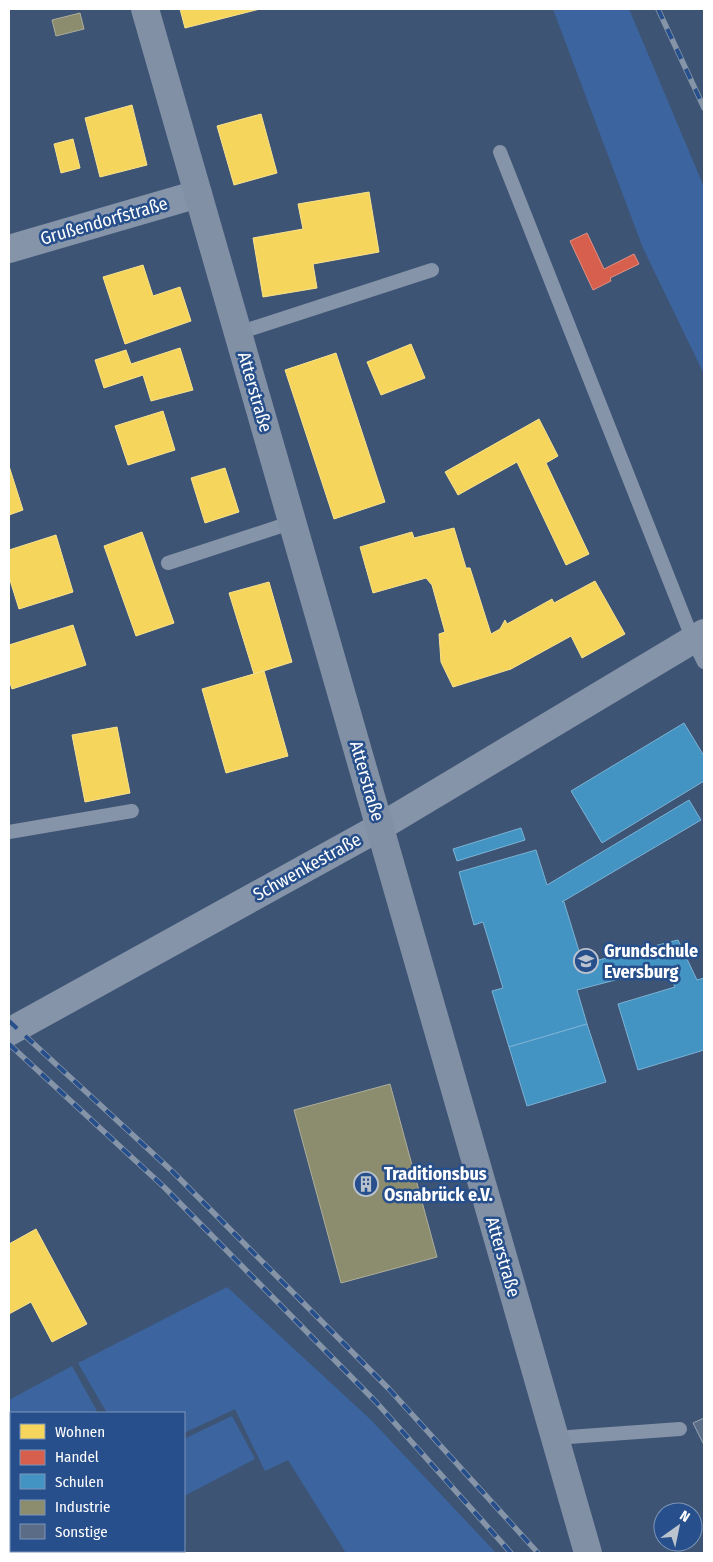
<svg xmlns="http://www.w3.org/2000/svg" width="713" height="1562" viewBox="0 0 713 1562" font-family="'Fira Sans Condensed',sans-serif">
<rect width="100%" height="100%" fill="#3e5474"/>
<g fill="#3c65a0">
<path d="M 553,9 L 629,9 L 704,187 L 704,374 L 643,248 Z"/>
<path d="M 227,1287 L 371,1420 L 496,1553 L 346,1553 L 288,1460 L 265,1471 L 235,1409 L 184,1433 L 184,1413 L 107,1413 L 78,1363 Z"/>
<path d="M 72,1366 L 98,1413 L 11,1413 L 11,1551 L 78,1551 L 74,1553 L 9,1553 L 9,1400 Z"/>
<path d="M 232,1416 L 255,1459 L 184,1496 L 184,1439 Z"/>
</g>
<g fill="#f6d55c" stroke="#f9e28d">
<path d="M 180,9 L 260,9 L 185,28 Z"/>
<path d="M 132,105 L 147,165 L 100,177 L 85,118 Z"/>
<path d="M 261,114 L 277,173 L 234,185 L 217,126 Z"/>
<path d="M 73,139 L 80,168 L 61,173 L 54,144 Z"/>
<path d="M 369,192 L 379,252 L 313,264 L 317,288 L 263,297 L 253,238 L 303,229 L 298,204 Z"/>
<path d="M 143,265 L 153,296 L 180,287 L 191,321 L 125,344 L 103,277 Z"/>
<path d="M 411,344 L 425,378 L 381,395 L 367,362 Z"/>
<path d="M 180,348 L 193,390 L 151,401 L 143,375 L 104,388 L 95,360 L 126,350 L 131,364 Z"/>
<path d="M 336,353 L 385,502 L 334,519 L 285,370 Z"/>
<path d="M 163,411 L 175,450 L 128,465 L 115,426 Z"/>
<path d="M 539,419 L 558,456 L 546,463 L 589,554 L 566,565 L 517,462 L 458,495 L 445,472 Z"/>
<path d="M 9,466 L 23,510 L 9,515 Z"/>
<path d="M 225,468 L 239,512 L 205,523 L 191,478 Z"/>
<path d="M 454,528 L 466,568 L 470,568 L 491,634 L 500,629 L 505,620 L 507,624 L 552,599 L 554,603 L 595,581 L 625,634 L 582,658 L 571,636 L 511,669 L 453,687 L 441,662 L 439,634 L 445,632 L 432,585 L 426,578 L 373,593 L 360,547 L 412,532 L 414,538 Z"/>
<path d="M 142,532 L 174,623 L 136,636 L 104,546 Z"/>
<path d="M 56,535 L 73,592 L 19,609 L 9,577 L 9,550 Z"/>
<path d="M 269,582 L 292,662 L 254,674 L 229,593 Z"/>
<path d="M 73,625 L 86,665 L 12,689 L 9,680 L 9,645 Z"/>
<path d="M 264,671 L 288,756 L 226,773 L 202,689 Z"/>
<path d="M 117,727 L 130,793 L 85,802 L 72,735 Z"/>
<path d="M 36,1229 L 87,1324 L 52,1342 L 31,1302 L 9,1314 L 9,1244 Z"/>
</g>
<path fill="#d6604d" stroke="#e29082" d="M 587,233 L 604,269 L 634,254 L 639,264 L 610,278 L 611,281 L 593,290 L 570,241 Z"/>
<g fill="#4393c3" stroke="#7bb3d5">
<path d="M 684,723 L 704,756 L 704,781 L 602,843 L 571,791 Z"/>
<path d="M 689,800 L 701,820 L 562,902 L 564,902 L 583,964 L 678,940 L 697,980 L 704,978 L 704,1050 L 638,1070 L 618,1004 L 675,987 L 665,967 L 577,990 L 587,1024 L 509,1047 L 492,991 L 503,988 L 483,922 L 474,925 L 459,872 L 536,850 L 547,885 Z"/>
<path d="M 521,828 L 525,840 L 457,861 L 453,849 Z"/>
<path d="M 587,1024 L 606,1082 L 527,1106 L 509,1047 Z"/>
</g>
<g fill="#8c8c6e" stroke="#aeae9a">
<path d="M 80,13 L 84,29 L 56,36 L 52,20 Z"/>
<path d="M 390,1084 L 437,1257 L 341,1283 L 294,1110 Z"/>
</g>
<path fill="#5b6d86" stroke="#99a5b7" d="M 704,1418 L 704,1445 L 693,1423 Z"/>
<g fill="none" stroke-linecap="round" stroke-linejoin="round">
<g stroke="#8594a9" stroke-width="14">
<path d="M 500,152 L 693,640 L 704,662"/>
<path d="M 238,333 L 432,270"/>
<path d="M 168,563 L 293,522"/>
<path d="M 9,832 L 132,811"/>
<path d="M 555,1438 L 680,1429"/>
</g>
<g stroke="#8594a9" stroke-width="28">
<path d="M 9,249 L 198,194"/>
<path d="M 9,1032 L 380,827 L 704,633"/>
</g>
<path stroke="#8190a5" stroke-width="28" d="M 145,9 L 588,1553"/>
<defs>
<g id="rail">
<path d="M 658,9 L 704,108"/>
<path d="M 9,1021 L 172,1171 L 389,1389 L 538,1553"/>
<path d="M 9,1044 L 164,1187 L 376,1402 L 511,1553"/>
</g>
</defs>
<use href="#rail" stroke="#8594a7" stroke-width="5.5"/>
<use href="#rail" stroke="#274f8b" stroke-width="4" stroke-dasharray="11" stroke-linecap="butt"/>
</g>
<defs>
<symbol id="school-ring" viewBox="-11 -11 22 22"><circle r="9.5" fill="#274f8b" stroke="#bbc3ce" stroke-width="1.5"/><path d="M0-5L7-2L0 1L-7-2ZM-4 1L0 2.5L4 1V4Q0 6-4 4Z" fill="#bbc3ce"/></symbol>
<symbol id="building-ring" viewBox="-11 -11 22 22"><circle r="9.5" fill="#274f8b" stroke="#bbc3ce" stroke-width="1.5"/><path d="M-4-6H4V6H1V3H-1V6H-4ZM-2.5-4.3h1.7v1.8h-1.7ZM.8-4.3h1.7v1.8H.8ZM-2.5-1h1.7V.8h-1.7ZM.8-1h1.7V.8H.8Z" fill="#bbc3ce"/></symbol>
</defs>
<g fill-rule="evenodd">
<use href="#school-ring" x="572" y="947" width="28" height="28"/>
<use href="#building-ring" x="352" y="1170" width="28" height="28"/>
</g>
<g text-anchor="middle" dominant-baseline="central" stroke-width="5" stroke-linejoin="round" paint-order="stroke">
<g font-size="18" fill="#fff" stroke="#274f8b">
<text transform="translate(104 221) rotate(-16)">Grußendorfstraße</text>
<text transform="translate(255 392) rotate(74)">Atterstraße</text>
<text transform="translate(367 781) rotate(74)">Atterstraße</text>
<text transform="translate(307 867) rotate(-29)">Schwenkestraße</text>
<text transform="translate(503 1257) rotate(74)">Atterstraße</text>
</g>
<g font-size="18" font-weight="bold" fill="#fff" stroke="#274f8b" text-anchor="start">
<text x="604" y="951">Grundschule<tspan x="604" dy="21">Eversburg</tspan></text>
<text x="384" y="1174">Traditionsbus<tspan x="384" dy="21">Osnabrück e.V.</tspan></text>
</g>
</g>
<rect width="713" height="1562" fill="none" stroke="#ffffff" stroke-width="20"/>
<rect x="10" y="1412" width="175" height="140" fill="#274f8b" stroke="#7d95b9"/>
<rect x="20" y="1424" width="25" height="15" fill="#f6d55c" stroke="#7d95b9"/>
<text x="55" y="1437" font-size="15" fill="#ffffff">Wohnen</text>
<rect x="20" y="1450" width="25" height="15" fill="#d6604d" stroke="#7d95b9"/>
<text x="55" y="1462" font-size="15" fill="#ffffff">Handel</text>
<rect x="20" y="1474" width="25" height="15" fill="#4393c3" stroke="#7d95b9"/>
<text x="55" y="1487" font-size="15" fill="#ffffff">Schulen</text>
<rect x="20" y="1500" width="25" height="15" fill="#8c8c6e" stroke="#7d95b9"/>
<text x="55" y="1512" font-size="15" fill="#ffffff">Industrie</text>
<rect x="20" y="1524" width="25" height="15" fill="#5b6d86" stroke="#7d95b9"/>
<text x="55" y="1537" font-size="15" fill="#ffffff">Sonstige</text>
<g transform="translate(678 1527) rotate(33)"><circle r="24" fill="#274f8b" stroke="#7d95b9"/>
<path d="M0-4L9 19L0 12L-9 19Z" fill="#bbc3ce"/>
<text y="-8" font-size="14" font-weight="bold" text-anchor="middle" fill="#ffffff">N</text>
</g>
</svg>
